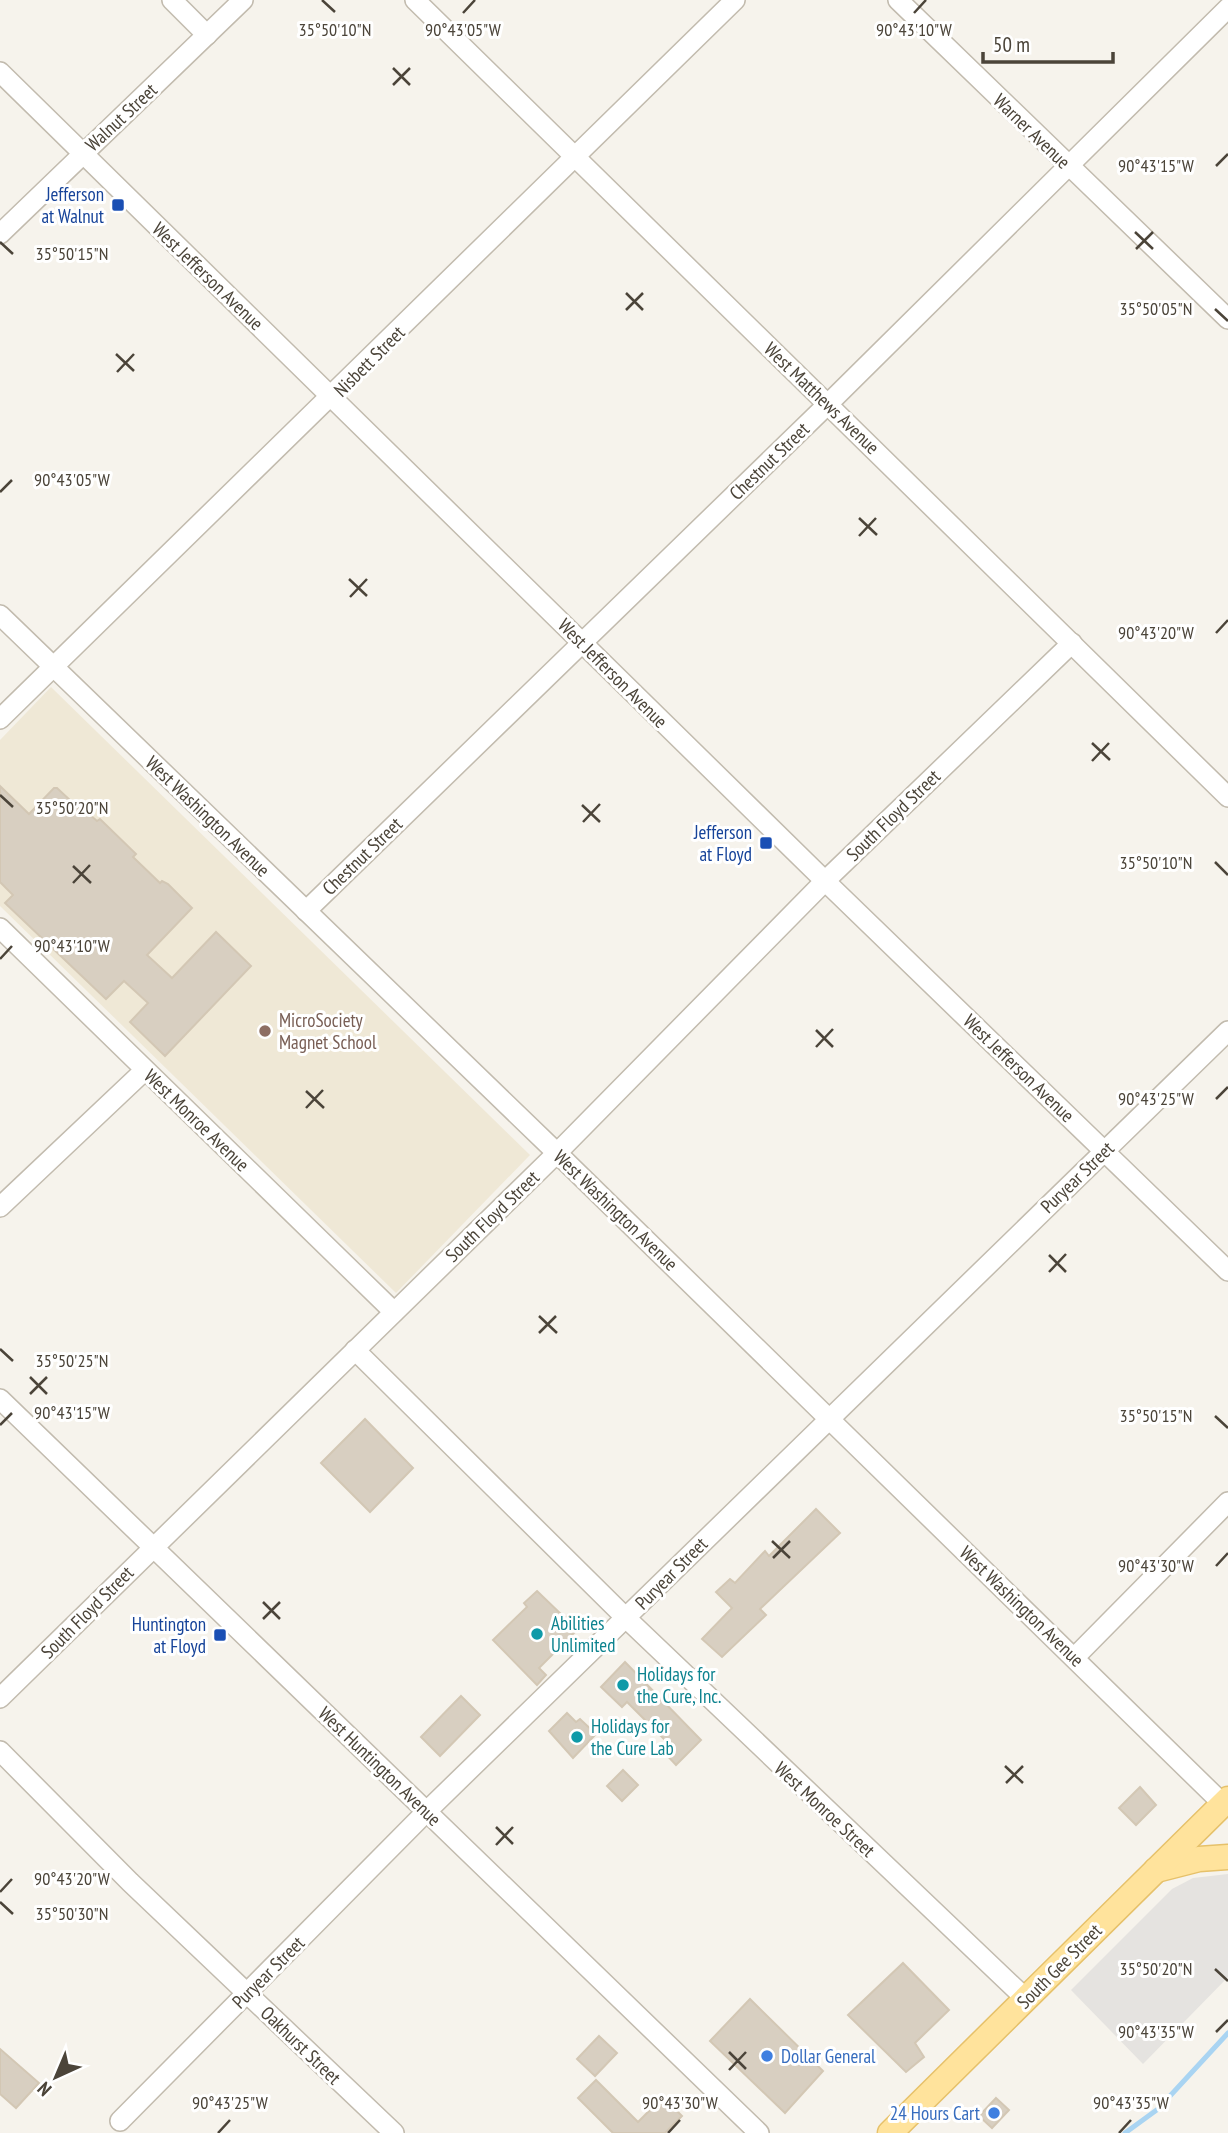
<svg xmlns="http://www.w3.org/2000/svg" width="1228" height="2133" viewBox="0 0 1228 2133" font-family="'PT Sans Narrow',sans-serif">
<rect width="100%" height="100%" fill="#f6f3ec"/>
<path fill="#efe8d6" d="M 51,687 L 530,1155 L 396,1293 L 0,906 L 0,740 Z"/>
<path fill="#e5e3e0" d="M 1228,1874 L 1228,1977 L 1143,2064 L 1071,1990 L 1172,1889 L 1193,1878 Z"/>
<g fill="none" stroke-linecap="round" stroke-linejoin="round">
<path stroke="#a9d4f2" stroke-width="5" d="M 1125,2133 L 1158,2109 L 1228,2033"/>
</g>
<g fill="#d8cfc1" stroke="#d3c7b4" stroke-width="2">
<path d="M 0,786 L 29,814 L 54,788 L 57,788 L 87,816 L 89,814 L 97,821 L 100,819 L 136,854 L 133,857 L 160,883 L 162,881 L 168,884 L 192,908 L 147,955 L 172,978 L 216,932 L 251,966 L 165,1056 L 130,1022 L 148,1003 L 124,981 L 106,999 L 5,903 L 13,895 L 0,882 Z"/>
<path d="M 365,1419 L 413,1468 L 370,1512 L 321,1463 Z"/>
<path d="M 816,1509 L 840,1533 L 760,1609 L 766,1615 L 722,1657 L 702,1639 L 732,1608 L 716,1592 L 730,1579 L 735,1583 L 765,1551 L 769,1556 Z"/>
<path d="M 537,1591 L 565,1618 L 569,1615 L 580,1627 L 539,1668 L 546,1675 L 537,1685 L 493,1640 L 527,1607 L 524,1603 Z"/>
<path d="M 625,1662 L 701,1740 L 676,1765 L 662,1750 L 668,1743 L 627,1702 L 622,1707 L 601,1687 Z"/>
<path d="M 461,1696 L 480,1715 L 440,1756 L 421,1737 Z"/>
<path d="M 567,1713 L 576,1722 L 580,1719 L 596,1734 L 573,1758 L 549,1731 Z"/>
<path d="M 623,1770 L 638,1785 L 622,1801 L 607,1786 Z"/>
<path d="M 1140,1787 L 1156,1805 L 1136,1825 L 1119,1808 Z"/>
<path d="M 903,1963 L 949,2010 L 915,2043 L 924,2057 L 906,2072 L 848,2015 Z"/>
<path d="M 750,1999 L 823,2071 L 785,2113 L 710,2041 Z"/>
<path d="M 599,2036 L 617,2053 L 595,2076 L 577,2059 Z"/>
<path d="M 0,2049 L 39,2083 L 16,2108 L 0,2094 Z"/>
<path d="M 596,2080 L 638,2122 L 663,2097 L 682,2116 L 665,2133 L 613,2133 L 578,2098 Z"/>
<path d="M 996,2098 L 1009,2110 L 992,2128 L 979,2116 Z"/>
</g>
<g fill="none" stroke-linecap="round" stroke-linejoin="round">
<defs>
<g id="minor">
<path d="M 172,0 L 207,35"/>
<path d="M 415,0 L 1228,797"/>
<path d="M 898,0 L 1228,319"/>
<path d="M 0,72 L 825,881 L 1228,1271"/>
<path d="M 0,234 L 243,0"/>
<path d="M 0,615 L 557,1153 L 1223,1804"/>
<path d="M 0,719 L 735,0"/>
<path d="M 306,911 L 828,404 L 1228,8"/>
<path d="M 0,928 L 394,1312"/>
<path d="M 0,1207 L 145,1070"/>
<path d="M 355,1350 L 626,1618 L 1025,1998"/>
<path d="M 0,1399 L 759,2133"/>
<path d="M 1075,1657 L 1228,1502"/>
<path d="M 0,1698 L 557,1153 L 825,881 L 1072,643"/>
<path d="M 0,1751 L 130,1882 L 394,2133"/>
<path d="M 120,2121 L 427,1811 L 1228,1031"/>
</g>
<g id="major">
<path d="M 1156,1870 L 1199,1859 L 1228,1857"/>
<path d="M 890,2133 L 1228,1799"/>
</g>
</defs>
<use href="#minor" stroke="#c2bbae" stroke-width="22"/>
<use href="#major" stroke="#e6c16a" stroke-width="27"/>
<use href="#minor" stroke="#fff" stroke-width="19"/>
<use href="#major" stroke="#ffe39c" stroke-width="24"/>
</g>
<path fill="none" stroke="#4b4439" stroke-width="2.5" d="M 322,0 L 335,12M 463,13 L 475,0M 914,13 L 926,0M 393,68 L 410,85M 393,85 L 410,68M 1216,166 L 1228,154M 1135,232 L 1153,249M 0,242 L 13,254M 1136,249 L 1153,232M 626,293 L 643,310M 1215,309 L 1228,321M 626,310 L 643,293M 116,354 L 134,371M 117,372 L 134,354M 0,492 L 12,480M 859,518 L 877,535M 859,536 L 876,518M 349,579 L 367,596M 350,597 L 367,579M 1216,633 L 1228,620M 1092,743 L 1110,760M 1092,761 L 1109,743M 0,795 L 13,807M 582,805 L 600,822M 583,822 L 600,804M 1215,862 L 1228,875M 73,866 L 91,883M 73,883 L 90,865M 0,959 L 12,946M 816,1030 L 833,1047M 816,1047 L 833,1029M 306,1091 L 324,1108M 1216,1099 L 1228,1087M 306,1108 L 323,1090M 1049,1255 L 1066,1272M 1049,1272 L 1066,1254M 539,1316 L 557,1333M 539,1333 L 556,1316M 0,1349 L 13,1361M 30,1377 L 47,1394M 30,1394 L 47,1377M 1215,1416 L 1228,1428M 0,1425 L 12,1413M 772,1541 L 790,1558M 773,1558 L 790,1541M 1216,1566 L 1228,1553M 263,1602 L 280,1619M 263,1619 L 280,1602M 1005,1766 L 1023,1783M 1006,1783 L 1023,1766M 496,1827 L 513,1844M 496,1845 L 513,1827M 0,1892 L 12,1879M 0,1902 L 13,1914M 1215,1969 L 1228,1981M 1216,2032 L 1228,2020M 729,2052 L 746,2069M 729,2070 L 746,2052M 218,2133 L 230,2120M 668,2133 L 680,2120M 1119,2133 L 1131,2120"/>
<g fill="#1a4fb4" stroke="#fff" stroke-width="2.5">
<rect x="111" y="198" width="14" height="14" rx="3.5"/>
<rect x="759" y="836" width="14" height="14" rx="3.5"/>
<rect x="213" y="1628" width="14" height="14" rx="3.5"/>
</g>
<circle fill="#8d6e63" stroke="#fff" stroke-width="2.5" cx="265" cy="1031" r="7"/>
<g fill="#0f9aa8" stroke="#fff" stroke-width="2.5">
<circle cx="537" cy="1634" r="7"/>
<circle cx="623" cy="1685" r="7"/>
<circle cx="577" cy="1737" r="7"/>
</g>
<g fill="#3f7fe0" stroke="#fff" stroke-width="2.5">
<circle cx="767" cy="2056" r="7"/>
<circle cx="994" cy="2113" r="7"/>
</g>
<g text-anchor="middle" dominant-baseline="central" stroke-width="6" stroke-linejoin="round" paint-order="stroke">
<g font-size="19" fill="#4b4439" stroke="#fff">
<text transform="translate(121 117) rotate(-43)">Walnut Street</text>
<text transform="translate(1032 131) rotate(44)">Warner Avenue</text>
<text transform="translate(208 276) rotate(44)">West Jefferson Avenue</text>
<text transform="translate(369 361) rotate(-45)">Nisbett Street</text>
<text transform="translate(822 398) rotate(44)">West Matthews Avenue</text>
<text transform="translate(769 461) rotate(-44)">Chestnut Street</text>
<text transform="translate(613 673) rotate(45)">West Jefferson Avenue</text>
<text transform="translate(893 815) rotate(-44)">South Floyd Street</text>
<text transform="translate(208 816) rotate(44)">West Washington Avenue</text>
<text transform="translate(362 856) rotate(-44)">Chestnut Street</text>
<text transform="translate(1019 1068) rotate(44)">West Jefferson Avenue</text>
<text transform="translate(197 1120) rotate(44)">West Monroe Avenue</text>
<text transform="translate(1077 1177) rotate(-44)">Puryear Street</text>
<text transform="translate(616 1210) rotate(44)">West Washington Avenue</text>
<text transform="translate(492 1216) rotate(-44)">South Floyd Street</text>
<text transform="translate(671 1573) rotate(-45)">Puryear Street</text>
<text transform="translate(1022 1606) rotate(44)">West Washington Avenue</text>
<text transform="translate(87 1612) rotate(-45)">South Floyd Street</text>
<text transform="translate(380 1766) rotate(44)">West Huntington Avenue</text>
<text transform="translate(825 1809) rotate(43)">West Monroe Street</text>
<text transform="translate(1059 1966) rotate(-45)">South Gee Street</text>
<text transform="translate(268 1972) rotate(-45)">Puryear Street</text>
<text transform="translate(301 2045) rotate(44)">Oakhurst Street</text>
</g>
<g font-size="19" fill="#164399" stroke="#fff" text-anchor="end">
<text x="104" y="194">Jefferson<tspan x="104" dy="22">at Walnut</tspan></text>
<text x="752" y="832">Jefferson<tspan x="752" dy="22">at Floyd</tspan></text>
<text x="206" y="1624">Huntington<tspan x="206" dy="22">at Floyd</tspan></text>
</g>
<g font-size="19" fill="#785e54" stroke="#fff" text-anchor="start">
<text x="279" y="1020">MicroSociety<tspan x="279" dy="22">Magnet School</tspan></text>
</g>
<g font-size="19" fill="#0d838f" stroke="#fff" text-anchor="start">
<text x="551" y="1623">Abilities<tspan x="551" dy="22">Unlimited</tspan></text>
<text x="637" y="1674">Holidays for<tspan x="637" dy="22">the Cure, Inc.</tspan></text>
<text x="591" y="1726">Holidays for<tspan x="591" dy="22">the Cure Lab</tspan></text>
</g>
<g font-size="19" fill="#366cbe" stroke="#fff" text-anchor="start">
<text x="781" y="2056">Dollar General</text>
<text x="980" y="2113" text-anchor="end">24 Hours Cart</text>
</g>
</g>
<g font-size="18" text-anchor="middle" fill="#4b4439" stroke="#fff" stroke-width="6" stroke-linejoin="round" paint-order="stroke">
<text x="335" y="36">35°50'10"N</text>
<text x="463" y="36">90°43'05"W</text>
<text x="914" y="36">90°43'10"W</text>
<text x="1156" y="172">90°43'15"W</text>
<text x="72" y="260">35°50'15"N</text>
<text x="1156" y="315">35°50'05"N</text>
<text x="72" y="486">90°43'05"W</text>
<text x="1156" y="639">90°43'20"W</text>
<text x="72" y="814">35°50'20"N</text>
<text x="1156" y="869">35°50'10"N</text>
<text x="72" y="952">90°43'10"W</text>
<text x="1156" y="1105">90°43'25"W</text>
<text x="72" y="1367">35°50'25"N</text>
<text x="72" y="1419">90°43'15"W</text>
<text x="1156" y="1422">35°50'15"N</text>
<text x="1156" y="1572">90°43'30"W</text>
<text x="72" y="1885">90°43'20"W</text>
<text x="72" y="1920">35°50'30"N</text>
<text x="1156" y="1975">35°50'20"N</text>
<text x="1156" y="2038">90°43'35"W</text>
<text x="230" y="2109">90°43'25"W</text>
<text x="680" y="2109">90°43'30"W</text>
<text x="1131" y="2109">90°43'35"W</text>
</g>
<g transform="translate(56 2077) rotate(224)" stroke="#ffffff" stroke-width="5" paint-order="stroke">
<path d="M0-5L12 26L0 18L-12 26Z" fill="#4b4439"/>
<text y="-10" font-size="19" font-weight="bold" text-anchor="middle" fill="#4b4439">N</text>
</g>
<path d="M983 52v10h130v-10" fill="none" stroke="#4b4439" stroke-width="3.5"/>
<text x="993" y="52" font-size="21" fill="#4b4439" stroke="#ffffff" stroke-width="5" paint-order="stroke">50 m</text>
</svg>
